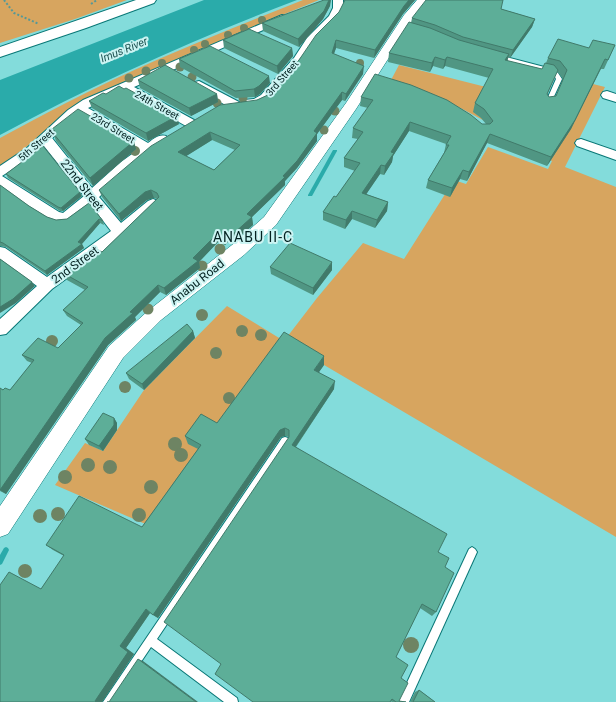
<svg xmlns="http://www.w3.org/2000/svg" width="616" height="702" viewBox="0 0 616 702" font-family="Roboto,sans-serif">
<rect width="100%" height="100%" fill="#83dcdb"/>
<g fill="#d7a55f">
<path d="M 0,0 L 127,0 L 75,19 L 0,43 Z"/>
<path d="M 303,0 L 319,0 L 255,26 L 89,98 L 60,118 L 18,154 L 0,166 L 0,138 C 21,127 42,115 64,104 C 141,64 223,32 303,0 Z"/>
<path d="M 399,65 L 486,87 L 575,120 L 593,84 L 605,87 L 565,167 L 616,187 L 616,537 L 285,342 L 150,526 L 55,485 L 85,443 L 103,451 L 144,390 L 227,306 L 284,341 L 317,298 L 363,243 L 404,259 L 454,180 L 466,184 L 488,147 L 548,169 L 552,161 C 527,151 505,132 481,119 C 453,103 422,90 391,80 Z"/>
</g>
<path fill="#2aabaa" d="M 204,0 L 297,0 C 195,39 96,83 0,135 L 0,80 Z"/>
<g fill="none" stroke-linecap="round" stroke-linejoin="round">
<g fill="#2aabaa" fill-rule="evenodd">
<path d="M 333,150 L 337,150 L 337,151 L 312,196 L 308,196 L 308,195 Z"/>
<path d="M 6,547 L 8,548 L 9,550 L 2,564 L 0,565 L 0,555 L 4,548 Z"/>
</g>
<defs>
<g id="service">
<path d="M 498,55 L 552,69 L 558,73 L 562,79 L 550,105 L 546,105 L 545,104 L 556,79 L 554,75 L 548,71 L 496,58 L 495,57 Z"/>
<path d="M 285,437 L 288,438 L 289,441 L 288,444 L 157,639 L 237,698 L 238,702 L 224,702 L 151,647 L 114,702 L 103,702 L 282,438 Z"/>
<path d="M 472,547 L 475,549 L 477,552 L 409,702 L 398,702 L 469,549 Z"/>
</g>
<g id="minor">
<path d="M 333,0 L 343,0 L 343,8 L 338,19 L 315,42 L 303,62 L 269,101 L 257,106 L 244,106 L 242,103 L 244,100 L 254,99 L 261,95 L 294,58 L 307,38 L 329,16 L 333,8 Z"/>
<path d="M 282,15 L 286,16 L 287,18 L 286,20 L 134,87 L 194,120 L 196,123 L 194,126 L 186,126 L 124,91 L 88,108 L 148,143 C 154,139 158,134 166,136 L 168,139 L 166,142 L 131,168 L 99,197 L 121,223 L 148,201 L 153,199 L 158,201 L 160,204 L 158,207 L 125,236 L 52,289 L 6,334 L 0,335 L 0,319 L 37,286 L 0,259 L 0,247 L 5,248 L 47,277 L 111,231 L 91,205 C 83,212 76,221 65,223 C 49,225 14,196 0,186 L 0,166 L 27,148 L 68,110 L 83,100 ZM 80,114 L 139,149 L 121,162 L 92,188 L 52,138 ZM 44,146 L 84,196 L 63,213 L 59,212 L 2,176 L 35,154 Z"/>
<path d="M 199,81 L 239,102 L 241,105 L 239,108 L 231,108 L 195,88 L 193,85 L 195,82 Z"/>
<path d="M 607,91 L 616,94 L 616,102 L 603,98 L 601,95 L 603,92 Z"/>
<path d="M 581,139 L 616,151 L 616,160 L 577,146 L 575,143 L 577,140 Z"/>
</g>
<path id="tertiary" d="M 417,0 L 429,0 L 413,20 L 356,109 L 276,225 L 244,255 L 161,320 L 123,358 L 8,534 L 0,537 L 0,506 L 109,346 L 149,310 L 232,245 L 264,217 L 346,103 L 404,15 Z"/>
<path id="secondary" d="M 136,0 L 156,0 L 154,3 L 86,28 L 0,57 L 0,47 Z"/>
</defs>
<use href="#service" stroke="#087776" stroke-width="2"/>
<use href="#minor" stroke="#087776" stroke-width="2"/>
<use href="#tertiary" stroke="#087776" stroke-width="1"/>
<use href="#secondary" stroke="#087776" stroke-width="2"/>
<g stroke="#559897" stroke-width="2" stroke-dasharray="2 2" stroke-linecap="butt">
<path d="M 4,0 L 14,13 L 39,24"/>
<path d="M 91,4 L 97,0"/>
</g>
<use href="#service" fill="#fff" fill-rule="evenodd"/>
<use href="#minor" fill="#fff" fill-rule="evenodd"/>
<use href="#tertiary" fill="#fff" fill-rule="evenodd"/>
<use href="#secondary" fill="#fff" fill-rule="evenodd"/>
</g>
<g fill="#6e8463">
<circle cx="262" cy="20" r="4"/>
<circle cx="244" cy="28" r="4"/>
<circle cx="228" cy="35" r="4"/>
<circle cx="205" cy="44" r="4"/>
<circle cx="194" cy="50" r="4"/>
<circle cx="162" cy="63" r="4"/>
<circle cx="360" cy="63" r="4"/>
<circle cx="180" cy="67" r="4.5"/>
<circle cx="146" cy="71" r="4.5"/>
<circle cx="192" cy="77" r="4.5"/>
<circle cx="129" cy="78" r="4.5"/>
<circle cx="243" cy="98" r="4.5"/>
<circle cx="217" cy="103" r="4.5"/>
<circle cx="335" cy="111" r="4.5"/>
<circle cx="324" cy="130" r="4.5"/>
<circle cx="135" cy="151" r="5"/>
<circle cx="220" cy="249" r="5.5"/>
<circle cx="202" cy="266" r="5.5"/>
<circle cx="148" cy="309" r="5.5"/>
<circle cx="202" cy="315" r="6"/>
<circle cx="242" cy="331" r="6"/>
<circle cx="261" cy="335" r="6"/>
<circle cx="52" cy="341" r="6"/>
<circle cx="216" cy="353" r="6"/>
<circle cx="125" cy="387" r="6"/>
<circle cx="229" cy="398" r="6"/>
<circle cx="175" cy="444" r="7"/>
<circle cx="181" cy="455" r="7"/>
<circle cx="88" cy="465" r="7"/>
<circle cx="110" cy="467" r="7"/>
<circle cx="65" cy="477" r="7"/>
<circle cx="151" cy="487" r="7"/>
<circle cx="58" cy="514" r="7"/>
<circle cx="139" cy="515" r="7"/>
<circle cx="40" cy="516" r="7"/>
<circle cx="25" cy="571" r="7"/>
<circle cx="411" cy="645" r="8"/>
</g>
<g fill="#509683" fill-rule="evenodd">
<path d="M 344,0 L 415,0 L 403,14 L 374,58 L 336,48 L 334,54 L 363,74 L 345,101 L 342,100 L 317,134 L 317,141 L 297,168 L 285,181 L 285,185 L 252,217 L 253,225 L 234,242 L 230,240 L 225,245 L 218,242 L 199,262 L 200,268 L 166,295 L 160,292 L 135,317 L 136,320 L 108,345 L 6,494 L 0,491 L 0,388 L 3,390 L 10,390 L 32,363 L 27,361 L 22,355 L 58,348 L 81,325 L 67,316 L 63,310 L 85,290 L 67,280 L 63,273 L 102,252 L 157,199 L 154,198 L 147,200 L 121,221 L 102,197 L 99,190 L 257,100 L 270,94 L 339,12 L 344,2 ZM 212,140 L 235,150 L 214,170 L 186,156 Z"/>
<path d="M 330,6 L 323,19 L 299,47 L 263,31 L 262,23 Z"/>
<path d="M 501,9 L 535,19 L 532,27 L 510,58 L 508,57 L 507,61 L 542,69 L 546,63 L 548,58 L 589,48 L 615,45 L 604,69 L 601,69 L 571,129 L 547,166 L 487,143 L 467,181 L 460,179 L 450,197 L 426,188 L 428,180 L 444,153 L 446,144 L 409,131 L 393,156 L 392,162 L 384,175 L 380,174 L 366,194 L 388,202 L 387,211 L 375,228 L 352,219 L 345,229 L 323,220 L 323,212 L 336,197 L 355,171 L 344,167 L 344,158 L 358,139 L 352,138 L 353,128 L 368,108 L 360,106 L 361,97 L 482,124 L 486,124 L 481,118 L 473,112 L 475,103 L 489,78 L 445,66 L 443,69 L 433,66 L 430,72 L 388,62 L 389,53 L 411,23 L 412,18 ZM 557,71 L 563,79 L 556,96 L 549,97 L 547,95 Z"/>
<path d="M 223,40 L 292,48 L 293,56 L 278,74 L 224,48 Z"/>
<path d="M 179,59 L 270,83 L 260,94 L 255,97 L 236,98 L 180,67 Z"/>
<path d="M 138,80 L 217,94 L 218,102 L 191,116 L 140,88 Z"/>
<path d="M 106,94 L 179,124 L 148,141 L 92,108 L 89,101 Z"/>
<path d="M 52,129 L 136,149 L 93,186 L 56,141 L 53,133 L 54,132 Z"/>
<path d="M 6,174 L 82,196 L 63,211 L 60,211 L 8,178 Z"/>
<path d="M 0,185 L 29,206 L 47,217 L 56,220 L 67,219 L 89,203 L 103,221 L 104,225 L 100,223 L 82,244 L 84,248 L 47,275 L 6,247 L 0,246 Z"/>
<path d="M 270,267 L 332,270 L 313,295 L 271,274 Z"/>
<path d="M 193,331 L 195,338 L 144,390 L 129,379 L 126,373 Z"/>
<path d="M 324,365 L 319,372 L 334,389 L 296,447 L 438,552 L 445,567 L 436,612 L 432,616 L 420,608 L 396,657 L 401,678 L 399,701 L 406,702 L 392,702 L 390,701 L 221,664 L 289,437 L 285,436 L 281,437 L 158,618 L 150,613 L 126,648 L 134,654 L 102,702 L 41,589 L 64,556 L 53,550 L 46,545 L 142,527 L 198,449 L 188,444 L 185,436 L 217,423 Z"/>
<path d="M 114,418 L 117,423 L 117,430 L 103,451 L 89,445 L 85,439 Z"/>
<path d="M 419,690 L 435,702 L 410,702 L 415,692 Z"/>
</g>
<g fill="#417a6a">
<path d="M 329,0 L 331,0 L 330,6 L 323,19 L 299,47 L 298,39 Z"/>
<path d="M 409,0 L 415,0 L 403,14 L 374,58 L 375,50 L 404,6 Z"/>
<path d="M 535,19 L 532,27 L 510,58 L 513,50 Z"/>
<path d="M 336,40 L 336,48 L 331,61 L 332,53 Z"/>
<path d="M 292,48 L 293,56 L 278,74 L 277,66 Z"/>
<path d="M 509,54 L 507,63 L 505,60 Z"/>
<path d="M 435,57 L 433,66 L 430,72 L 432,63 Z"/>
<path d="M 447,57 L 445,66 L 443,69 L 445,60 Z"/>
<path d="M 605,59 L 571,129 L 547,166 L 551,157 Z"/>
<path d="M 364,66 L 363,74 L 345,101 L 346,94 Z"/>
<path d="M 269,76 L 270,83 L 260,94 L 255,97 L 254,89 Z"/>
<path d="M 342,92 L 342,100 L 317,134 L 317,141 L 297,168 L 285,181 L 285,185 L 252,217 L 253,225 L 234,242 L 233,234 L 247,214 L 283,176 L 314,131 Z"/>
<path d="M 217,94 L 218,102 L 191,116 L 189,108 Z"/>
<path d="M 177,116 L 179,124 L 148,141 L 146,133 Z"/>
<path d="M 410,122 L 409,131 L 393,156 L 392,162 L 384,175 L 385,166 L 391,152 Z"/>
<path d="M 210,132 L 212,140 L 180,160 L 178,152 Z"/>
<path d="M 490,134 L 487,143 L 467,181 L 469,172 Z"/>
<path d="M 134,141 L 136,149 L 93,186 L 90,178 Z"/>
<path d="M 381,165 L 380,174 L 361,202 L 362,193 Z"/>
<path d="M 463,170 L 460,179 L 450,197 L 452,188 Z"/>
<path d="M 151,190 L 154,198 L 147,200 L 121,221 L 119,214 L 145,192 Z"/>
<path d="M 80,192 L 82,196 L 63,211 L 61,208 Z"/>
<path d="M 388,202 L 387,211 L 375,228 L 377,220 Z"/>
<path d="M 352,211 L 352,219 L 345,229 L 346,220 Z"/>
<path d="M 99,219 L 100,223 L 80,246 L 78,242 Z"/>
<path d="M 229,232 L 230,240 L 225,245 L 223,238 Z"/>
<path d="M 217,234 L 218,242 L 199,262 L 200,268 L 166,295 L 164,288 Z"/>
<path d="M 82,244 L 84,248 L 47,275 L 45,271 Z"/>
<path d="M 332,262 L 332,270 L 313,295 L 313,288 Z"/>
<path d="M 32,282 L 35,286 L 16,303 L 0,313 L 0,307 Z"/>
<path d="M 158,285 L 160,292 L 135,317 L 136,320 L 108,345 L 6,494 L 0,490 L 105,338 L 130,312 Z"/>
<path d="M 193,331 L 195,338 L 144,390 L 142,384 Z"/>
<path d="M 324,356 L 324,365 L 314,379 L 314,370 Z"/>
<path d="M 335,381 L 334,389 L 292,452 L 292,445 Z"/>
<path d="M 114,418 L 117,423 L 117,430 L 103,451 L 99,446 Z"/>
<path d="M 285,428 L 285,436 L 281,437 L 158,618 L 153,615 L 280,430 Z"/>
<path d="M 146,609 L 150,613 L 126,648 L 134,654 L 102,702 L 96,702 L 95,701 L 120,646 Z"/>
<path d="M 138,659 L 143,661 L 198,702 L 196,702 Z"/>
</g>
<g fill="#5dae98" stroke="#417a6a" fill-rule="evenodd">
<path d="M 324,0 L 329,0 L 324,11 L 298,39 L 262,23 Z"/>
<path d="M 345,0 L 409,0 L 404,6 L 375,50 L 336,40 L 332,53 L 364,66 L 346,94 L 342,92 L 314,131 L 317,133 L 297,161 L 283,176 L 285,177 L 247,214 L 252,217 L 233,234 L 229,232 L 223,238 L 217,234 L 193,258 L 198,261 L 164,288 L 158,285 L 130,312 L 133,313 L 105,338 L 0,490 L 0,388 L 3,390 L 5,388 L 10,390 L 34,360 L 22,355 L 38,338 L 58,348 L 83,323 L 63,310 L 88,287 L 63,273 L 96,249 L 102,252 L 159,197 L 157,193 L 151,190 L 145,192 L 119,214 L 99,190 L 151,146 L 220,105 L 257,100 L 270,94 L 299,60 L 316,35 L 339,12 ZM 210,132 L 240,145 L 214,170 L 178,152 Z"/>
<path d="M 426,0 L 503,0 L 501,9 L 535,19 L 513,50 L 463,37 L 435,25 L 412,18 Z"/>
<path d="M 409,22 L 430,28 L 459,40 L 509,54 L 505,60 L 542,69 L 545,63 L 554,65 L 558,70 L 547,94 L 549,97 L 556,96 L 567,70 L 560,61 L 548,58 L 558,39 L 589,48 L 593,40 L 615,45 L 608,60 L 605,59 L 575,120 L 551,157 L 490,134 L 469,172 L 463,170 L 452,188 L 428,180 L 449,145 L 446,145 L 451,136 L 410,122 L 391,152 L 394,153 L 385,166 L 381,165 L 362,193 L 388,202 L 377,220 L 352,211 L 346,220 L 323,212 L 334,196 L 336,197 L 360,163 L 344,158 L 363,132 L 353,128 L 373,100 L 361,97 L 375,74 L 411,85 L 447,100 L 471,115 L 482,124 L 490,124 L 493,121 L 484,109 L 475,103 L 493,69 L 447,57 L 445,60 L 435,57 L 432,63 L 389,53 Z"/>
<path d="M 249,29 L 292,48 L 277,66 L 223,40 Z"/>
<path d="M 210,46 L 269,76 L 259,86 L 254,89 L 235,91 L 179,59 Z"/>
<path d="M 165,65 L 217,94 L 189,108 L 138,80 Z"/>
<path d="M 119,86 L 124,89 L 126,88 L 177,116 L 146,133 L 89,101 L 103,93 L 106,94 Z"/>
<path d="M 78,109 L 134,141 L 90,178 L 53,133 L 55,131 L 52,129 Z"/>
<path d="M 43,146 L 80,192 L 61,208 L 58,207 L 6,174 Z"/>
<path d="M 0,185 L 29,206 L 47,217 L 56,220 L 67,219 L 89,203 L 103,221 L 99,219 L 78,242 L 82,244 L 45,271 L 3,243 L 0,242 Z"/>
<path d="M 290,243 L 332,262 L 313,288 L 270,267 Z"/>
<path d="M 0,259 L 32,282 L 13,299 L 0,307 Z"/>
<path d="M 187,324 L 193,331 L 142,384 L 126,373 Z"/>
<path d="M 284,332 L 324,356 L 314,370 L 335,381 L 292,445 L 447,534 L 438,552 L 449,558 L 445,567 L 454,573 L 436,612 L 422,604 L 396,657 L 408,665 L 401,678 L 408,683 L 399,701 L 406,702 L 396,702 L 392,699 L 390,702 L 253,702 L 215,674 L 221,664 L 164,622 L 289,437 L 289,430 L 285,428 L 280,430 L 153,615 L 146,609 L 120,646 L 128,652 L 95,701 L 96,702 L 0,702 L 0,585 L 9,572 L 41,589 L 64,555 L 46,545 L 79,496 L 142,527 L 201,445 L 185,436 L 201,414 L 217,423 Z"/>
<path d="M 103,413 L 114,418 L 114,425 L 99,446 L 85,439 Z"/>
<path d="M 138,659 L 196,702 L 107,702 L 109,702 Z"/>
<path d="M 419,690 L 435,702 L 413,702 Z"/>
</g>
<g text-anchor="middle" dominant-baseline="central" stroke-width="4" stroke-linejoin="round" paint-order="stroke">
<g font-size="10" fill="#032020" stroke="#cbf4f3">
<text transform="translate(282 78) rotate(-49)">3rd Street</text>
<text transform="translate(157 105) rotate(29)">24th Street</text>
<text transform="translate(113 128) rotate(31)">23rd Street</text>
<text transform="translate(36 145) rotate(-41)">5th Street</text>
</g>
<g font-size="11" font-style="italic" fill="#1d5150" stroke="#cbf4f3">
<text transform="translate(124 50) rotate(-22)">Imus River</text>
</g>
<g font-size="12" fill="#032020" stroke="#cbf4f3">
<text transform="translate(82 185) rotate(52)">22nd Street</text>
<text transform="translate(75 265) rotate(-36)">2nd Street</text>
<text transform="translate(197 282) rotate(-38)">Anabu Road</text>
</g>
<g font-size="14" letter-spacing="1" fill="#032020" stroke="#cbf4f3">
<text x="253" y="237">ANABU II-C</text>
</g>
</g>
</svg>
